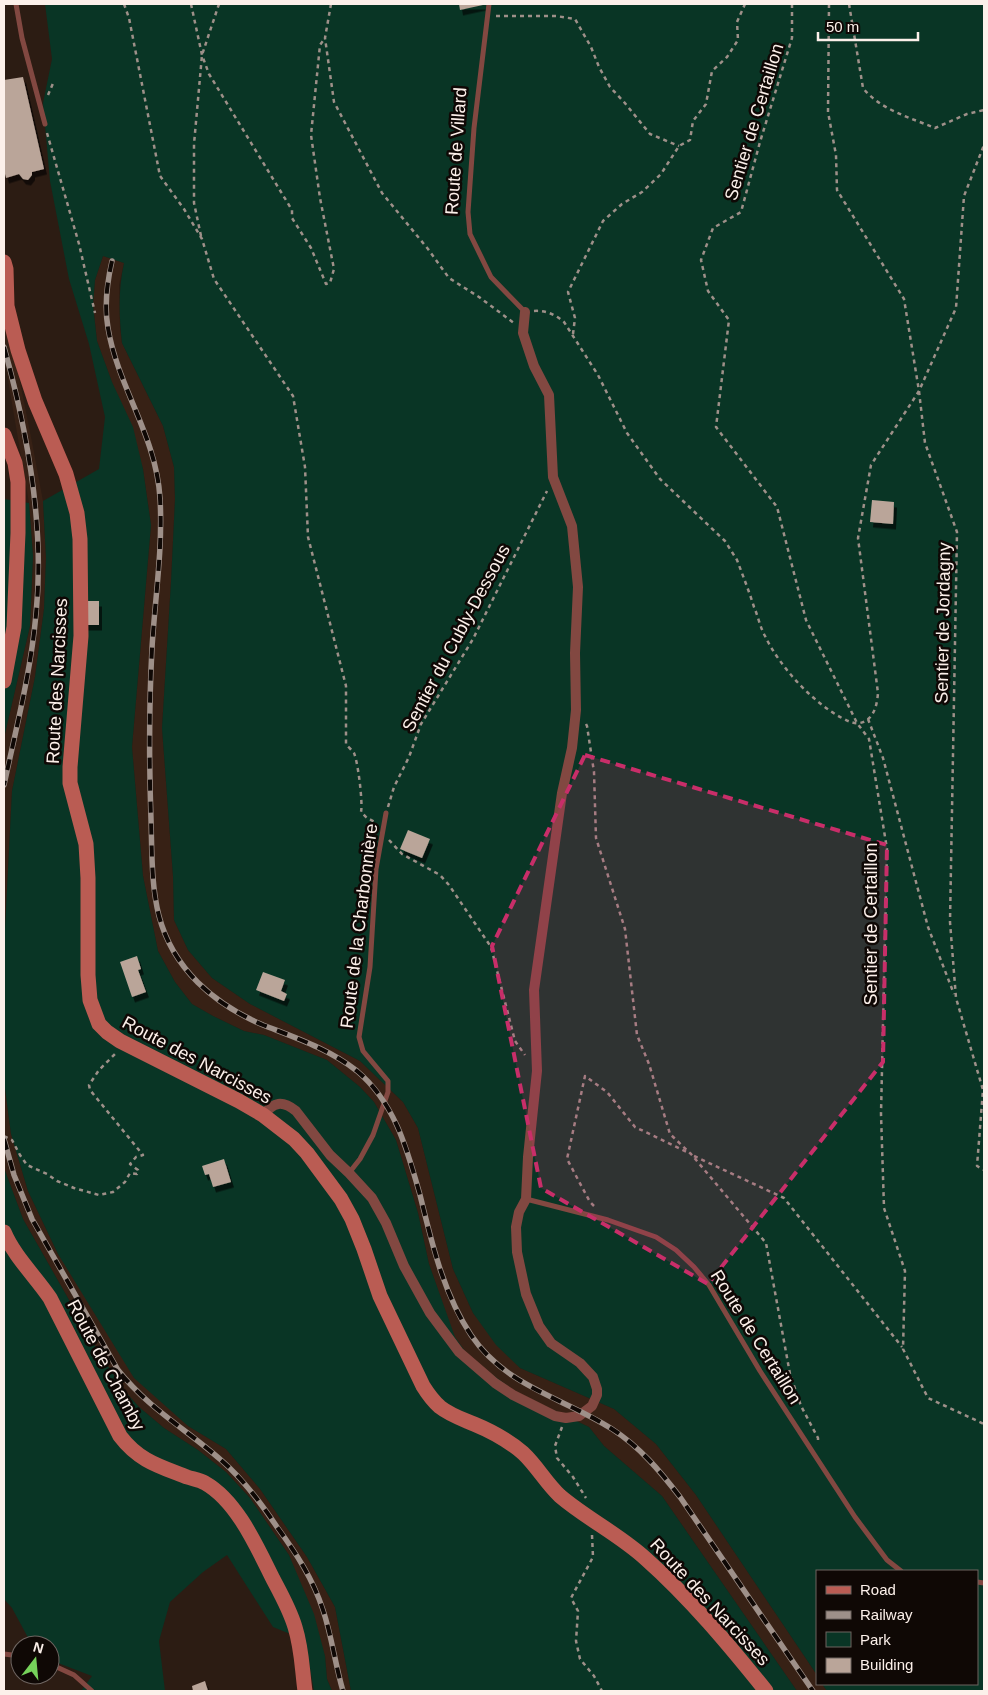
<svg xmlns="http://www.w3.org/2000/svg" width="988" height="1695" viewBox="0 0 988 1695" font-family="Helvetica,sans-serif">
<defs>
<filter id="shadow"><feDropShadow dx="3" dy="5.5" stdDeviation="0" flood-color="#0009"/></filter>
</defs>
<rect width="100%" height="100%" fill="#2c1c13"/>
<g fill="#372115">
<path d="M 103,256 L 124,263 L 119,285 L 120,328 L 122,343 L 163,426 L 174,467 L 175,499 L 171,582 L 162,728 L 173,876 L 174,920 L 188,950 L 212,978 L 250,1004 L 360,1061 L 403,1102 L 418,1128 L 453,1269 L 473,1313 L 520,1368 L 614,1409 L 656,1444 L 696,1495 L 817,1675 L 817,1684 L 822,1684 L 827,1691 L 797,1691 L 662,1496 L 604,1446 L 589,1427 L 516,1392 L 470,1358 L 454,1337 L 429,1264 L 418,1213 L 396,1140 L 374,1102 L 360,1087 L 327,1060 L 264,1035 L 244,1031 L 213,1016 L 192,1004 L 175,982 L 158,951 L 143,876 L 132,747 L 151,525 L 143,469 L 97,341 L 93,305 L 95,280 Z"/>
<path d="M 4,329 L 6,331 L 14,352 L 32,442 L 43,501 L 46,558 L 44,609 L 35,677 L 12,791 L 4,948 L 4,738 L 30,626 L 33,556 L 29,503 L 4,357 Z"/>
<path d="M 4,1081 L 11,1134 L 28,1191 L 58,1254 L 188,1426 L 226,1449 L 260,1489 L 307,1557 L 335,1607 L 351,1691 L 332,1691 L 327,1679 L 325,1656 L 289,1555 L 250,1498 L 226,1472 L 198,1450 L 164,1428 L 139,1407 L 123,1389 L 98,1351 L 23,1219 L 4,1168 Z"/>
</g>
<g fill="#093525">
<path d="M 45,4 L 984,4 L 984,1691 L 827,1691 L 822,1684 L 977,1684 L 977,1571 L 817,1571 L 817,1675 L 696,1495 L 656,1444 L 614,1409 L 520,1368 L 496,1345 L 473,1313 L 453,1269 L 418,1128 L 403,1102 L 360,1061 L 250,1004 L 212,978 L 188,950 L 174,920 L 173,876 L 162,728 L 171,582 L 175,499 L 174,467 L 163,426 L 122,343 C 119,316 118,290 124,263 L 103,256 L 95,280 L 93,305 L 97,341 L 112,382 L 133,427 L 143,469 L 151,525 L 132,747 L 143,876 L 158,951 L 175,982 L 192,1004 L 213,1016 L 244,1031 L 264,1035 L 327,1060 L 360,1087 L 374,1102 L 396,1140 L 418,1213 L 429,1264 L 455,1337 L 470,1358 L 516,1392 L 589,1427 L 604,1446 L 662,1496 L 797,1691 L 351,1691 L 335,1607 L 307,1557 L 260,1489 L 226,1449 L 188,1426 L 134,1378 L 58,1254 L 28,1191 L 11,1134 L 4,1081 L 4,948 L 12,791 L 35,677 L 44,609 L 46,558 L 43,501 L 99,469 L 105,417 L 89,344 L 69,279 L 50,181 L 43,103 L 52,59 Z"/>
<path d="M 4,499 L 29,503 L 33,556 L 30,626 L 4,738 Z"/>
<path d="M 4,1168 L 23,1219 L 98,1351 L 123,1389 L 139,1407 L 164,1428 L 198,1450 L 226,1472 L 250,1498 L 289,1555 L 314,1614 L 325,1656 L 327,1679 L 332,1691 L 314,1691 L 305,1640 L 273,1627 L 227,1555 L 203,1572 L 170,1602 L 159,1641 L 165,1691 L 81,1691 L 92,1676 L 50,1660 L 50,1645 L 32,1645 L 12,1608 L 4,1599 Z"/>
</g>
<g fill="#baa599" filter="url(#shadow)">
<path d="M 459,4 L 483,4 L 483,5 L 460,10 Z"/>
<path d="M 23,77 L 44,169 L 32,172 L 32,175 L 28,180 L 23,179 L 19,174 L 6,178 L 4,170 L 4,80 Z"/>
<path d="M 872,500 L 894,502 L 893,524 L 870,522 Z"/>
<rect x="85" y="601" width="14" height="24"/>
<path d="M 408,830 L 430,839 L 422,858 L 400,849 Z"/>
<path d="M 137,956 L 141,969 L 138,970 L 146,992 L 132,997 L 120,962 Z"/>
<path d="M 263,972 L 285,980 L 281,991 L 287,994 L 284,1001 L 256,990 Z"/>
<path d="M 224,1159 L 231,1182 L 213,1187 L 209,1174 L 205,1175 L 202,1166 Z"/>
<path d="M 205,1681 L 208,1691 L 193,1691 L 192,1686 Z"/>
</g>
<g fill="none" stroke-linecap="round" stroke-linejoin="round">
<g stroke="#9e9089" stroke-width="2.5" stroke-dasharray="4 4" stroke-linecap="butt">
<path d="M 124,4 L 129,18 L 160,176 L 184,209 L 202,239 L 214,279 L 293,396 L 305,467 L 308,537 L 346,686 L 346,744 C 348,747 352,750 354,753 C 358,762 363,803 361,812 L 367,818 L 375,822"/>
<path d="M 191,4 L 202,55 L 209,74 L 292,210 L 292,218 L 311,248 L 326,284 L 330,283 L 334,269 L 320,198 L 311,135 L 320,45 L 325,38"/>
<path d="M 331,4 L 325,38 L 334,102 L 382,193 L 428,249 L 449,278 L 479,297 L 514,323"/>
<path d="M 792,4 L 792,38 L 760,142 L 741,212 L 713,228 L 701,260 L 708,291 L 729,320 L 716,427 L 777,507 L 806,620 L 857,723 L 869,739 L 887,849 L 881,1114 L 884,1208 L 905,1271 L 903,1349 L 928,1398 L 984,1424"/>
<path d="M 829,4 L 828,112 L 836,155 L 837,190 L 904,299 L 919,391 L 925,443 L 957,532 L 950,922 L 956,998 L 983,1090 L 977,1166 L 984,1170"/>
<path d="M 849,4 L 863,88 C 879,109 911,118 935,128 L 967,114 L 984,110"/>
<path d="M 496,16 L 556,16 L 575,19 L 591,47 L 599,67 L 610,87 L 624,102 L 650,134 L 679,146"/>
<path d="M 48,95 L 54,81"/>
<path d="M 47,133 L 79,244 L 95,313"/>
<path d="M 201,236 L 194,203 L 194,144 L 202,55 L 219,4"/>
<path d="M 534,311 C 546,310 556,315 564,322 L 598,375 L 627,433 L 660,479 L 725,541 L 737,560 C 743,576 749,591 754,607 C 758,616 760,627 765,636 C 780,667 812,702 842,718 C 848,721 853,724 860,723 C 874,720 877,705 878,693 L 858,538 L 871,465 L 919,391 L 956,308 L 964,196 L 984,145"/>
<path d="M 573,334 L 575,318 L 568,292 L 603,221 L 622,204 L 642,192 L 661,174 L 679,146 L 690,140 L 693,121 L 706,104 L 712,71 L 727,57 L 738,40 L 737,22 L 745,4"/>
<path d="M 868,719 L 883,758 L 928,927 L 954,994"/>
<path d="M 586,724 L 587,726 L 594,772 L 596,838 L 625,929 L 637,1035 L 649,1064 L 670,1134 L 691,1154 L 766,1243 L 790,1374 L 801,1406 L 818,1438 L 818,1444"/>
<path d="M 388,807 L 394,787 L 409,757 L 421,724 L 473,639 L 547,491"/>
<path d="M 389,840 L 402,854 L 440,875 L 449,885 L 491,947 L 515,1041 L 525,1055"/>
<path d="M 4,1136 L 12,1140 L 20,1155 L 27,1165 L 47,1174 L 57,1181 L 74,1188 L 99,1195 L 113,1192 L 125,1182 L 130,1173 L 137,1174 L 138,1170 L 130,1164 L 136,1157 L 143,1155 L 90,1090 L 89,1085 L 99,1070 L 116,1053"/>
<path d="M 694,1156 L 784,1198 L 902,1347"/>
<path d="M 594,1206 L 590,1202 L 567,1159 L 585,1076 L 607,1092 L 635,1127 L 687,1152"/>
<path d="M 562,1427 L 555,1446 L 557,1458 L 573,1477 L 586,1498"/>
<path d="M 592,1535 L 593,1557 L 571,1598 L 578,1611 L 576,1641 L 580,1659 L 594,1676 L 602,1691"/>
</g>
<g stroke="#824841" stroke-width="5">
<path d="M 16,4 L 22,38 L 45,124"/>
<path d="M 489,4 L 474,128 L 468,212 L 470,234 L 491,277 L 525,312"/>
<path d="M 349,1173 L 360,1159 L 373,1135 L 388,1092 L 388,1081 L 363,1051 L 359,1037 L 370,967 L 376,869 L 386,813"/>
<path d="M 526,1199 L 608,1220 L 656,1237 L 676,1250 L 694,1267 L 709,1285 L 760,1371 L 855,1517 L 887,1560 L 901,1571"/>
<path d="M 977,1582 L 984,1583"/>
<path d="M 4,1654 L 20,1656"/>
<path d="M 50,1664 L 74,1675 L 92,1691"/>
</g>
<path stroke="#824841" stroke-width="10" d="M 263,1115 C 274,1102 282,1100 296,1111 L 330,1155 L 349,1173 L 372,1198 L 386,1223 L 404,1266 L 430,1313 L 459,1352 L 495,1383 L 513,1395 L 555,1416 L 566,1418 L 579,1416 L 592,1406 L 597,1395 L 597,1389 L 593,1377 L 580,1363 L 551,1343 L 539,1326 L 526,1294 L 517,1252 L 516,1227 L 519,1212 L 526,1199 L 528,1157 L 537,1071 L 534,990 L 562,793 L 572,748 L 576,710 L 575,653 L 578,587 L 572,526 L 553,477 L 549,395 L 534,366 L 523,333 L 525,312"/>
<g stroke="#ba5c53" stroke-width="15">
<path d="M 4,262 L 6,269 L 7,306 L 18,350 L 35,401 L 66,474 L 77,513 L 80,539 L 81,636 L 70,767 L 70,783 L 86,844 L 88,878 L 88,975 L 90,1000 L 99,1024 L 107,1032 L 120,1041 L 239,1101 L 263,1115 L 294,1139 L 307,1153 L 341,1199 L 352,1219 L 364,1249 L 380,1296 L 423,1386 C 428,1394 433,1401 440,1407 C 450,1415 462,1419 474,1424 C 491,1431 509,1441 523,1453 C 537,1466 546,1483 560,1496 C 587,1519 620,1535 646,1559 C 690,1598 729,1645 766,1691"/>
<path d="M 4,435 L 15,463 L 18,482 L 18,533 L 14,627 L 4,681"/>
<path d="M 4,1232 C 14,1256 35,1276 50,1298 L 120,1436 C 139,1461 159,1466 187,1477 C 193,1479 200,1480 205,1483 C 237,1501 257,1547 273,1579 C 281,1594 290,1610 295,1627 C 302,1649 302,1669 305,1691"/>
</g>
<defs>
<g id="rail">
<path d="M 112,261 C 107,283 104,306 108,328 C 118,388 156,435 160,498 C 163,548 155,598 152,648 C 149,705 149,762 151,819 C 152,851 151,885 159,916 C 173,969 214,1004 263,1025 C 296,1038 329,1049 357,1071 C 395,1103 407,1149 420,1195 C 432,1243 443,1293 471,1335 C 506,1387 562,1397 612,1429 C 640,1447 660,1471 680,1497 L 813,1691"/>
<path d="M 4,347 C 27,430 45,527 36,614 C 31,671 16,729 4,785"/>
<path d="M 4,1139 L 14,1175 L 32,1219 L 118,1370 C 148,1408 186,1429 221,1460 C 243,1479 261,1503 277,1527 C 296,1553 313,1579 323,1610 C 332,1637 335,1664 343,1691"/>
</g>
</defs>
<use href="#rail" stroke="#9e9089" stroke-width="5.5"/>
<use href="#rail" stroke="#0f0805" stroke-width="4" stroke-dasharray="11" stroke-linecap="butt"/>
</g>
<path fill="#c82e69" fill-opacity="0.2" stroke="#c82e69" stroke-width="4" stroke-dasharray="10 6" stroke-linejoin="round" d="M 585,755 L 887,845 L 883,1062 L 708,1284 L 541,1188 L 492,946 Z"/>
<g text-anchor="middle" dominant-baseline="central" stroke-width="5" stroke-linejoin="round" paint-order="stroke">
<g font-size="18" fill="#fcf0ea" stroke="#0f0805">
<text transform="translate(754 122) rotate(-73)">Sentier de Certaillon</text>
<text transform="translate(456 151) rotate(-86)">Route de Villard</text>
<text transform="translate(943 623) rotate(-89)">Sentier de Jordagny</text>
<text transform="translate(456 638) rotate(-62)">Sentier du Cubly-Dessous</text>
<text transform="translate(57 681) rotate(-87)">Route des Narcisses</text>
<text transform="translate(871 924) rotate(-90)">Sentier de Certaillon</text>
<text transform="translate(359 926) rotate(-83)">Route de la Charbonnière</text>
<text transform="translate(197 1060) rotate(28)">Route des Narcisses</text>
<text transform="translate(756 1337) rotate(58)">Route de Certaillon</text>
<text transform="translate(106 1365) rotate(62)">Route de Chamby</text>
<text transform="translate(710 1602) rotate(47)">Route des Narcisses</text>
</g>
</g>
<rect width="988" height="1695" fill="none" stroke="#fcf0ea" stroke-width="10"/>
<rect x="816" y="1570" width="162" height="115" fill="#0f0805" stroke="#6e6561"/>
<rect x="826" y="1586" width="25" height="8" fill="#ba5c53" stroke="#6e6561"/>
<text x="860" y="1595" font-size="15" fill="#fcf0ea">Road</text>
<rect x="826" y="1611" width="25" height="8" fill="#9e9089" stroke="#6e6561"/>
<text x="860" y="1620" font-size="15" fill="#fcf0ea">Railway</text>
<rect x="826" y="1632" width="25" height="15" fill="#093525" stroke="#6e6561"/>
<text x="860" y="1645" font-size="15" fill="#fcf0ea">Park</text>
<rect x="826" y="1658" width="25" height="15" fill="#baa599" stroke="#6e6561"/>
<text x="860" y="1670" font-size="15" fill="#fcf0ea">Building</text>
<g transform="translate(35 1660) rotate(16)"><circle r="24" fill="#0f0805" stroke="#6e6561"/>
<path d="M0-4L9 19L0 12L-9 19Z" fill="#76d25a"/>
<text y="-8" font-size="14" font-weight="bold" text-anchor="middle" fill="#fcf0ea">N</text>
</g>
<path d="M818 32v8h100v-8" fill="none" stroke="#fcf0ea" stroke-width="2.5"/>
<text x="826" y="32" font-size="15" fill="#fcf0ea" stroke="#0f0805" stroke-width="4" paint-order="stroke">50 m</text>
</svg>
